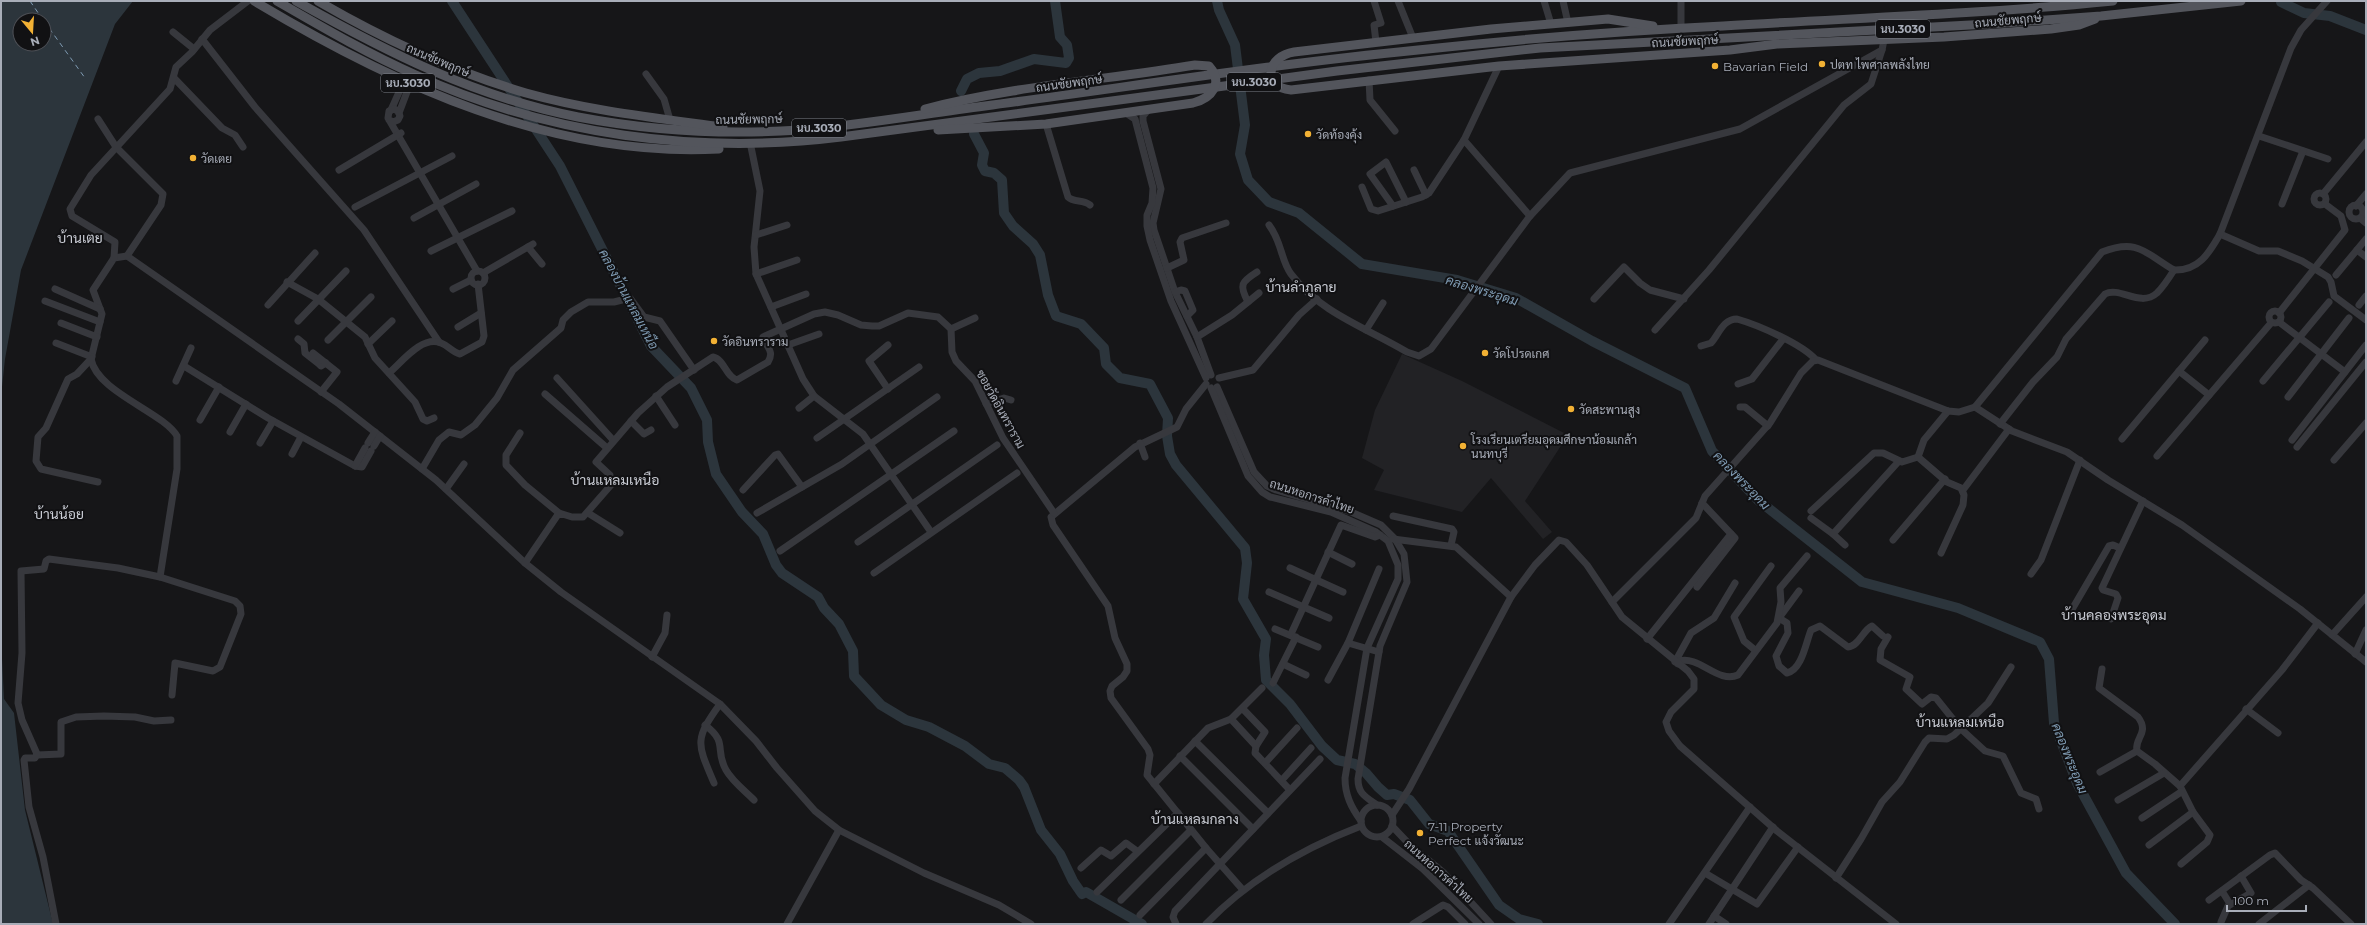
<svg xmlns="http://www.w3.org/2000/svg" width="2367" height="925" viewBox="0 0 2367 925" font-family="Montserrat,Sarabun,sans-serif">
<rect width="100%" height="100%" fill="#161618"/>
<path fill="#222225" d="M 1402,354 L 1462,381 L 1568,435 L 1525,501 L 1552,532 L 1543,539 L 1491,478 L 1462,512 L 1374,490 L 1384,470 L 1362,458 L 1375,410 Z"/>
<g fill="#2c353c" fill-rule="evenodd">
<path d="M 1,1 L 133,1 L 115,24 L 21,270 L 5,359 L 1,396 ZM 20,20 L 44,20 L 44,44 L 20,44 Z"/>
<path d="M 1,638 L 4,699 L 14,713 L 25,810 L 53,924 L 1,924 Z"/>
</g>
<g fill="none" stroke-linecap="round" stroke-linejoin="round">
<g stroke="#2c353c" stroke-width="10">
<path d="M 452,1 L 560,166 L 651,346 L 691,388 L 707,420 L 708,442 L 716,474 L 742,512 L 763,534 L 776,565 L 782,573 L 818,597 L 824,608 L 839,624 L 853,651 L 854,676 L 881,705 L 906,720 L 929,727 L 965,746 L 989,764 L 1005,768 L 1019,780 L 1024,787 L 1041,830 L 1060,854 L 1073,881 L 1082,894 L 1086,892 L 1142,924"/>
<path d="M 1217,1 L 1219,10 L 1235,45 L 1245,125 L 1240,154 L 1248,180 L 1269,202 L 1299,213 L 1362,264 L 1457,280 L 1516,298 L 1592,341 L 1685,388 L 1712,451 L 1758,500 L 1862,582 L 1958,608 L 2040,642 L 2049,659 L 2054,723 L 2077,783 L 2126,873 L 2175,924"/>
<path d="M 2281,2 L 2304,13 L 2330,16 L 2366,30"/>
<path d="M 961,91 L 967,79 L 979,73 L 1000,71 L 1034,59 L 1066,63 L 1069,58 L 1067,45 L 1060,37 L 1055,1"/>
<path d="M 974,134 L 984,153 L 982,165 L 985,171 L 994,173 L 1002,180 L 1004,213 L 1013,226 L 1033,244 L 1040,255 L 1048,295 L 1056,316 L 1081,324 L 1104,348 L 1106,364 L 1120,378 L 1150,384 L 1168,418 L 1167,436 L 1170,454 L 1176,465 L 1245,548 L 1247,563 L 1243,599 L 1266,639 L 1264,655 L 1266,680 L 1290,704 L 1322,746 L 1337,760 L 1355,764 L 1366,773 L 1378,787 L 1387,795 L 1394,794 L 1410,800 L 1429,824 L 1448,831 L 1499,905 L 1519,919 L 1538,924"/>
</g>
<g stroke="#7f9bb3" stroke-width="1" stroke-dasharray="5 4" stroke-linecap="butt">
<path d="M 30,1 L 43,20"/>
<path d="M 44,21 L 85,78"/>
</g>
<g stroke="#37383d" stroke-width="7">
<path d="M 1374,1 L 1381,23 L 1374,25 L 1376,42"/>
<path d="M 1398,1 L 1413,38"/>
<path d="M 1544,1 L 1551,24"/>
<path d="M 1563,1 L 1568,23"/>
<path d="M 1681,28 L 1681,1"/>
<path d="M 173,32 L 194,49"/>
<path d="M 202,39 L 255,107 L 364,230 L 439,342"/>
<path d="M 646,74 L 664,99 L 670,120"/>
<path d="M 174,78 L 222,128 L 235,135 L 243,147"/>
<path d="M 1369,80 L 1370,100 L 1395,131"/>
<path d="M 391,110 L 404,81"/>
<path d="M 1148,110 L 1143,116 L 1143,121 L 1161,189 L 1153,223 L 1154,230 L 1175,292 L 1197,337 L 1211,375"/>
<path d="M 399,113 L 410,84"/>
<path d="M 1126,113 L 1135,119 L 1153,188 L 1152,203 L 1147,215 L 1147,226 L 1150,240 L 1171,301 L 1206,378"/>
<path d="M 98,119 L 116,147 L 163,194 L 161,205 L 127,256 L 339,404 L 436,480 L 525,563 L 561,592 L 720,704 L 756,741 L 777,768 L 815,811 L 839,830 L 924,873 L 999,905 L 1031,924"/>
<path d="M 389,120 L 393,122 L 398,120 L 400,116 L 398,111 L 394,109 L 389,111 L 388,118 L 477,271"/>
<path d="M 1046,124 L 1068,197 C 1074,203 1083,199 1090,205"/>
<path d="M 2259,136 L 2328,159"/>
<path d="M 1464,140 L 1530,216"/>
<path d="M 751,147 L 760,191 L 754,247 L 756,274 L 803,379 L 814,396 L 863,434 L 931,532"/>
<path d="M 339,170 L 401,133"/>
<path d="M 1414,170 L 1426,195"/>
<path d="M 1362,187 L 1371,209 L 1378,211 L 1422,197 L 1429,193 L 1464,140 L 1499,66"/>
<circle cx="2320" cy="199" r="6"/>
<path d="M 2323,194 L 2366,142"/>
<path d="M 2282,204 L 2303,151"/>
<circle cx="2356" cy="212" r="7"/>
<path d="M 1393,206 L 1370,174 L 1386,162 L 1406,202"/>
<path d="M 2356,206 L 2366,194"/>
<path d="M 355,207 L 452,156"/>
<path d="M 414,218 L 476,184"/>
<path d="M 2360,218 L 2366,223"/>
<path d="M 1269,225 C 1282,242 1281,261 1291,274 C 1320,313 1367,328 1407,352 L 1419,356 L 1431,349 L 1530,216 L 1570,173 L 1740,129 L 1882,50 L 1884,40"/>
<path d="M 2220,234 L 2259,251 L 2278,251 L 2302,261 L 2328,277 L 2331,282 L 2334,296 L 2366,320"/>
<path d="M 756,235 L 787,225"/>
<path d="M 528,247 L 542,264"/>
<path d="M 2357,250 L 2366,257"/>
<path d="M 431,251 L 512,211"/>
<path d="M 127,256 L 114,258 L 93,290 L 102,314 L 91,359 C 97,392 163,412 177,436 L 177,469 L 160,577"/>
<path d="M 114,258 L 115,242 L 72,216 L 70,209 L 91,175 L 170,89 L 176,67 L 192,52 L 210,30 L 248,1"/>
<path d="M 1167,268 L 1184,260 L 1180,242 L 1182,238 L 1226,223"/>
<circle cx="478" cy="278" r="7"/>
<path d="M 483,273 L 533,244"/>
<path d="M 756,274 L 797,260"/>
<path d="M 2336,275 L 2366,239"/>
<path d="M 287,282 L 318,299 L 365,337 L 375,358 L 415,402 L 423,419 L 427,421 L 434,418"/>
<path d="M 55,289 L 100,309"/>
<path d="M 453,289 L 471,280"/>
<path d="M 1175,292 L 1181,290 L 1185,291 L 1193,310 L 1187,316"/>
<path d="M 1594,299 L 1624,267 L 1640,283 L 1650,290 L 1684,299"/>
<path d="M 45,301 L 100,322"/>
<path d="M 1248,302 C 1239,285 1241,282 1257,272"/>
<path d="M 268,305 L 315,253"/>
<path d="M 2359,305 L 2366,296"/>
<path d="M 771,307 L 806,294"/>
<circle cx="2275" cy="317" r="6"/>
<path d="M 2279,313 L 2345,230 L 2341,216 L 2325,204"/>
<path d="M 298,321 L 346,271"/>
<path d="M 2279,322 L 2345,372"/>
<path d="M 61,323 L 97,337"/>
<path d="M 458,327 L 481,313"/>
<path d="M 951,329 L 975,318"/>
<path d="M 1366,330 L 1383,303"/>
<path d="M 1655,330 L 1709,270 L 1844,105 L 1871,84 L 1882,50"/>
<path d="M 1197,337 L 1232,315 L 1259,293"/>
<path d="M 298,339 L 304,344 L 305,353 L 319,364 L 321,366 L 326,363"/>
<path d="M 328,340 L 371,297"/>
<path d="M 56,343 L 92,357"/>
<path d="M 368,344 L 392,321"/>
<path d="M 788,345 L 819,334"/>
<path d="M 1701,346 L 1711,343 C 1719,334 1723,319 1737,319 C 1758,325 1802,344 1816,360"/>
<path d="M 313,353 L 337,372 L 321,392"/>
<path d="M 91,359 L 77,374 L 68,379 L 46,428 L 38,437 L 36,461 L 41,469 L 98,482"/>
<path d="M 184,366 L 268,418 L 355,466 L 362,467 L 371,451"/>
<path d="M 2179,371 L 2209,395"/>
<path d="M 389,373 C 402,362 422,335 441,343 C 449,346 452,352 460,354 L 482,342 L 484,336 L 478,284"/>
<path d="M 557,378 L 613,440"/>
<path d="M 1219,378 L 1253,370 L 1299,315 L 1317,299"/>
<path d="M 176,381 L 191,348"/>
<path d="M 2263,381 L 2329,302"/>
<path d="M 1206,384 L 1186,409 L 1177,427 L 1135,447 L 1051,517 L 1053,525 L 1108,606 L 1115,638 L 1127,664 L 1127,671 L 1123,677 L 1112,686 L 1110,691 L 1111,698 L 1148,749 L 1150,755 L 1147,775 L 1206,848 L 1243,890"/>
<path d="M 1738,384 L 1752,379 L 1783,339"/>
<path d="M 1217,387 L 1254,472 L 1267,486 L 1276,490 L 1351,512 L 1381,525 L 1395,539 L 1404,554 L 1407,582 L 1380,646 L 1358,779 C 1358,794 1366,797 1377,805"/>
<path d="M 1211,388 L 1248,476 L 1262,492 L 1270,497 L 1331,512 L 1376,532 L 1388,541 L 1398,565 L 1398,579 L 1367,648 L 1345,778 C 1345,795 1351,807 1361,821"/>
<path d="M 888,389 L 869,361 L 888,345"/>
<path d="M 545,394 L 607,448"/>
<path d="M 656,396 L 675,425"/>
<path d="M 2288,397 L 2349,318"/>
<path d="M 986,404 L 1004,398 L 1011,400"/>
<path d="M 1740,407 L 1745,407 L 1768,426"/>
<path d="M 1975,407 L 2012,431 L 2067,452 L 2108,480 L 2182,525 L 2300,609 L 2366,662"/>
<path d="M 799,408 L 814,396"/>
<path d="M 200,420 L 219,387"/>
<path d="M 631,421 L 644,434 L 651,430"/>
<path d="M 2000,424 L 2033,382 L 2057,357 L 2066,339 L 2105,294 C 2120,286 2140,308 2157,293 C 2163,287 2169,278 2174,270"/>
<path d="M 230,432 L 246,404"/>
<path d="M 520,433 L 506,455 L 506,465 L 525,485 L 559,513"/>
<path d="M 817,438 L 919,367"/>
<path d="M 2122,439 L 2205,340"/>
<path d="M 2292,440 L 2366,345"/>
<path d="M 260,443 L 273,421"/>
<path d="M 368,443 L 375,432"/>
<path d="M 1140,443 L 1145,457"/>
<path d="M 374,446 L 380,436"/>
<path d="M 2297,447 L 2366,362"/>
<path d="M 292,454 L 301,437"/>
<path d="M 2157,456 L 2271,323"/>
<path d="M 2334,460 L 2366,423"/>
<path d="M 355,466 L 365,448"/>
<path d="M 422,469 L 439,440 L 449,432 L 461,435 L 475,425 L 497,398 L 513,370 L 561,328 L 563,320 L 571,312 L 588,302 L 614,302 L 630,298 L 644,317 L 660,321 L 694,370"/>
<path d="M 446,489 L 464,464"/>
<path d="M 743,490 L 775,455 L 778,454 L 802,487"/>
<path d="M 1963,490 L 2009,429"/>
<path d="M 1811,511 L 1874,453 L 1883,453 L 1902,462 L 1918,457"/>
<path d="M 588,513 L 620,533"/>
<path d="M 757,513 L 842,464 L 937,397"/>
<path d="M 1393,516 L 1452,529 L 1454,532 L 1451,545"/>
<path d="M 1811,518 L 1833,534"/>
<path d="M 1393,539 L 1456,547 L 1511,597"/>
<path d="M 1893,540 L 1945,479"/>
<path d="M 858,542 L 997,445"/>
<path d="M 1845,545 L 1833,534 L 1899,461"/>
<path d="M 780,551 L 954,431"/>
<path d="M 1328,552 L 1352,564"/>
<path d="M 1941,553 L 1963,505 L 1964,495 L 1961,488 L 1947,482 L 1918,457 L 1924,440 L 1948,411"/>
<path d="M 525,563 L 559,513 L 572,517 L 583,517 L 611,485 L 610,475 L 596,462 L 638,413 L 667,387 L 713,357 C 724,359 726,377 737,380 L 768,362 C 775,351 766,347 763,337 L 814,314 L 825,312 L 838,315 L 861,325 L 872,326 L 879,326 L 908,313 L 938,317 L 951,329 L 952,352 L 956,361 L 975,381 L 1003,438 L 1054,513"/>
<path d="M 1290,568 L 1343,592"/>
<path d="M 874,573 L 1017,473"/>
<path d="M 2031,574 L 2041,560 L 2080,460"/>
<path d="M 1697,587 L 1735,538 L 1702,503"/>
<path d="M 1799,591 L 1779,618 L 1787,623 L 1788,633 L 1776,656 L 1779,666 L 1787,673 C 1802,670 1806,642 1811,630 L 1820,626 L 1848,647 C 1859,646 1863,630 1872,626 L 1883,636"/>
<path d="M 1269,592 L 1329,618"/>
<path d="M 1612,602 L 1696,518 L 1705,496 L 1770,423 L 1801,373 L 1813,361 L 1818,360 L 1948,411 L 1959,412 L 1975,407 L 2102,252 C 2138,238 2145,253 2174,270 C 2199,271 2209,253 2220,234 L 2291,48 L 2301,30 L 2327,1"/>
<path d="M 2067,618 L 2109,546 L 2113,545 L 2120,548"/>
<path d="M 2111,619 L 2118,598 L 2116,594 L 2103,590 L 2102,588 L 2143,501"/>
<path d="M 1275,629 L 1318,647"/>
<path d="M 1291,634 L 1341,525 L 1375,537 L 1380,535"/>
<path d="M 2332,635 L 2366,597"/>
<path d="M 1888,637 L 1881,649 L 1880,660 L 1910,677 L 1906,689 L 1922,704 L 1931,697 L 1936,698 L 1960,728 L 1985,751 L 2003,756 L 2021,793 L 2036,799 L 2039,809"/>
<path d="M 1647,639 L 1731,534"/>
<path d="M 1348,643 L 1379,652"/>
<path d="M 1755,650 L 1744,641 L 1734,617 L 1771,566"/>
<path d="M 2355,654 L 2366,630"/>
<path d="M 652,657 L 665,633 L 667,615"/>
<path d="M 1675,662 L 1691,633 L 1714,618 L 1735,583"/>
<path d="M 1283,664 L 1306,675"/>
<path d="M 1678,664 L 1679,661 C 1699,655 1718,684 1738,675 L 1777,623 L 1781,602 L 1780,588 L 1807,556"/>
<path d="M 2102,669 L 2099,688 L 2138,717 C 2150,733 2134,738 2137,751 L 2155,764 L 2180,786 L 2193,812 L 2210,835 L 2207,842 L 2181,864"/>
<path d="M 1328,680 L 1348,643 L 1379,569"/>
<path d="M 1273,683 L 1296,637"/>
<path d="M 1243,709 L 1265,732 L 1256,746 L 1255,753 L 1289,789"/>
<path d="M 2246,709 L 2278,733"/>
<path d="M 1231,719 L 1256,746"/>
<path d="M 705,725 C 729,743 714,749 726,770 C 732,781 745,791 754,800"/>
<path d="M 1195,741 L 1267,812"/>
<path d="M 37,755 L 61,754 L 61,722 L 76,717 L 104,716 L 135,717 L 154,721 L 171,720"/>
<path d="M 1180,756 L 1253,829"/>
<path d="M 1265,763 L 1297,728"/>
<path d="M 2100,772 L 2137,751"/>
<path d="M 1282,780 L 1311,748"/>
<path d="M 714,783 C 697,743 694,740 720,704"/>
<path d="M 1154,784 L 1208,728 L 1231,719 L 1262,688"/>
<path d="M 2180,786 L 2282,670 L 2318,623"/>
<path d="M 2118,800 L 2164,773"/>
<circle cx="1377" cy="821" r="16"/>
<path d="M 1392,815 L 1409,789 L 1511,597 L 1535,565 L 1559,540 L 1566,542 L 1587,565 L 1622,617 L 1688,671 L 1694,679 L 1694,689 L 1671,712 L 1666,722 L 1669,731 L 1680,746 L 1777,831 L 1896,924"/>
<path d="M 2142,818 L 2181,792"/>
<path d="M 1392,826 L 1410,845 L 1444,873 L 1491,924"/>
<path d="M 1382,837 L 1423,869 L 1479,924"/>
<path d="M 2149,845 L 2193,812"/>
<path d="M 1081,868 L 1101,850 L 1111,856 L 1126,843 L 1137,851"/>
<path d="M 1705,873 L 1757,904 L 1798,847"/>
<path d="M 1836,878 L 1861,839 L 1882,802 L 1900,782 L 1925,742 L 1929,738 L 1947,739 L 1954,735 L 1988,703 L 2011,667"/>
<path d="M 2222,891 L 2230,904"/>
<path d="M 1097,892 L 1178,813"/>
<path d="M 1121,900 L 1191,830"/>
<path d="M 2209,900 L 2270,855 L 2275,853 L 2301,880 L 2313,888 L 2351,924"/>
<path d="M 1140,915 L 1206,848"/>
<path d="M 1714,916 L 1726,924"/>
<path d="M 2221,922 L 2228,906 L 2251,893 L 2241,876"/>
<path d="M 56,924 L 43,857 L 29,807 L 24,760 L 25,758 L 35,758 L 37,754 L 22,720 L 18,703 L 22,653 L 21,571 L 44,569 L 46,561 L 49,559 L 118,568 L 160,577 L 235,601 L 240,606 L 241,614 L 220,667 L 213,671 L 175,663 L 172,695"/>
<path d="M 787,924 L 839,830"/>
<path d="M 1176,924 L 1173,917 L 1175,911 L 1320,759"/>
<path d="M 1206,924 C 1249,879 1304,848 1361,826"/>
<path d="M 1413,924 L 1443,905 L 1448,907 L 1465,924"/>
<path d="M 1669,924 L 1750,807"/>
<path d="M 1709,924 L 1773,827"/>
<path d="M 2259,924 L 2309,885"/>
</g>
<g stroke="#53555c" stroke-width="9">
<path d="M 254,1 C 394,85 552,158 719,149"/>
<path d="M 277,1 C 322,27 368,54 416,75 C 548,135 698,155 841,137 L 1337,71 L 1540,48 L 1989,24 L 2101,16 L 2241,1"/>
<path d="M 296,1 C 387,52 475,97 578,117 C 652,131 726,135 800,130 C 862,125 923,114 985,106 C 1129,87 1273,64 1418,50 C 1519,39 1621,31 1723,26 C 1853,18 1983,14 2113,1"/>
<path d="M 318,1 C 385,40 452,71 526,93 C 590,111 657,118 723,127"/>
<path d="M 1653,26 L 1608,19 L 1491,29 L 1294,52 C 1267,56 1261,87 1291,90 L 1499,66 L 1730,50 L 1777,44 L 1944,37 L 2051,29 L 2079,25 L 2095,19"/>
<path d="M 925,109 C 1013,86 1105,80 1195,65 L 1209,66 C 1224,83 1212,98 1193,103 L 1046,124 L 938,130"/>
</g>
</g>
<g fill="#f2b134" stroke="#111113" stroke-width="1.5">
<circle cx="1822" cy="64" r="4"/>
<circle cx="1715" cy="66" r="4"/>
<circle cx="1308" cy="134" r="4"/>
<circle cx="193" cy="158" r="4"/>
<circle cx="714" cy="341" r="4"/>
<circle cx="1485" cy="353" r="4"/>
<circle cx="1571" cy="409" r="4"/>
<circle cx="1463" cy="446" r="4"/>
<circle cx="1420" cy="833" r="4"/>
</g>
<g text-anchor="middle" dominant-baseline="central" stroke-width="4" stroke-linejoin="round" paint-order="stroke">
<g fill="#111113" stroke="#7b7e86" stroke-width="1">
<rect x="1876" y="20" width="54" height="18" rx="3"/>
<rect x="1227" y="73" width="54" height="18" rx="3"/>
<rect x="381" y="74" width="54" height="18" rx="3"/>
<rect x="792" y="119" width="54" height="18" rx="3"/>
</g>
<g font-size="11" font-weight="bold" fill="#a8adb8">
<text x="1903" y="29">นบ.3030</text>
<text x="1254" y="82">นบ.3030</text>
<text x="408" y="83">นบ.3030</text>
<text x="819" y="128">นบ.3030</text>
</g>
<g font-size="12" fill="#a8adb8" stroke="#111113">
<text transform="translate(2008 20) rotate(-5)">ถนนชัยพฤกษ์</text>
<text transform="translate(1685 41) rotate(-3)">ถนนชัยพฤกษ์</text>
<text transform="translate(438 60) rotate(23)">ถนนชัยพฤกษ์</text>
<text transform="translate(1069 83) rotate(-8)">ถนนชัยพฤกษ์</text>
<text transform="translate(749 119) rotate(-1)">ถนนชัยพฤกษ์</text>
<text transform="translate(1001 409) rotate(61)">ซอยวัดอินทราราม</text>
<text transform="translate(1312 496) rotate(18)">ถนนหอการค้าไทย</text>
<text transform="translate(1439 871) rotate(42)">ถนนหอการค้าไทย</text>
</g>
<g font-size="12" fill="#a8adb8" stroke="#111113" text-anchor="start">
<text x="1830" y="64">ปตท ไพศาลพลังไทย</text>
<text x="1723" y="66">Bavarian Field</text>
<text x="1316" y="134">วัดท้องคุ้ง</text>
<text x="201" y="158">วัดเตย</text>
<text x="722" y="341">วัดอินทราราม</text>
<text x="1493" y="353">วัดโปรดเกศ</text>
<text x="1579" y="409">วัดสะพานสูง</text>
<text x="1471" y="439">โรงเรียนเตรียมอุดมศึกษาน้อมเกล้า<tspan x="1471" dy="14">นนทบุรี</tspan></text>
<text x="1428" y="826">7-11 Property<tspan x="1428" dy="14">Perfect แจ้งวัฒนะ</tspan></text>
</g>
<g font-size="13" font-style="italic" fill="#7f9bb3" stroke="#111113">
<text transform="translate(1482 290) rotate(17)">คลองพระอุดม</text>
<text transform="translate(629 299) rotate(62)">คลองบ้านแหลมเหนือ</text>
<text transform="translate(1742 480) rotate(46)">คลองพระอุดม</text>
<text transform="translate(2070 758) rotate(68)">คลองพระอุดม</text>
</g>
<g font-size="14" fill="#c9ccd4" stroke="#111113">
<text x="80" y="238">บ้านเตย</text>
<text x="1301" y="287">บ้านลำภูลาย</text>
<text x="615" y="480">บ้านแหลมเหนือ</text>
<text x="59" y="514">บ้านน้อย</text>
<text x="2114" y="615">บ้านคลองพระอุดม</text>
<text x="1960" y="722">บ้านแหลมเหนือ</text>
<text x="1195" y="819">บ้านแหลมกลาง</text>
</g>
</g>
<rect width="2367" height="925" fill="none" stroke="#a8adb8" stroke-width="4"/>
<g transform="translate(32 32) rotate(162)"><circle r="19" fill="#111113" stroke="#4d4f55"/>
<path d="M0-3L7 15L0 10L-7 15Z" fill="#f2b134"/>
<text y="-6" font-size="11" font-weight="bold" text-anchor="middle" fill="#a8adb8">N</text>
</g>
<path d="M2227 905v6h79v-6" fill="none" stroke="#a8adb8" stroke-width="2"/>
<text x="2233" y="905" font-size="12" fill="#a8adb8" stroke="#111113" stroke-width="3" paint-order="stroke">100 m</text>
</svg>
